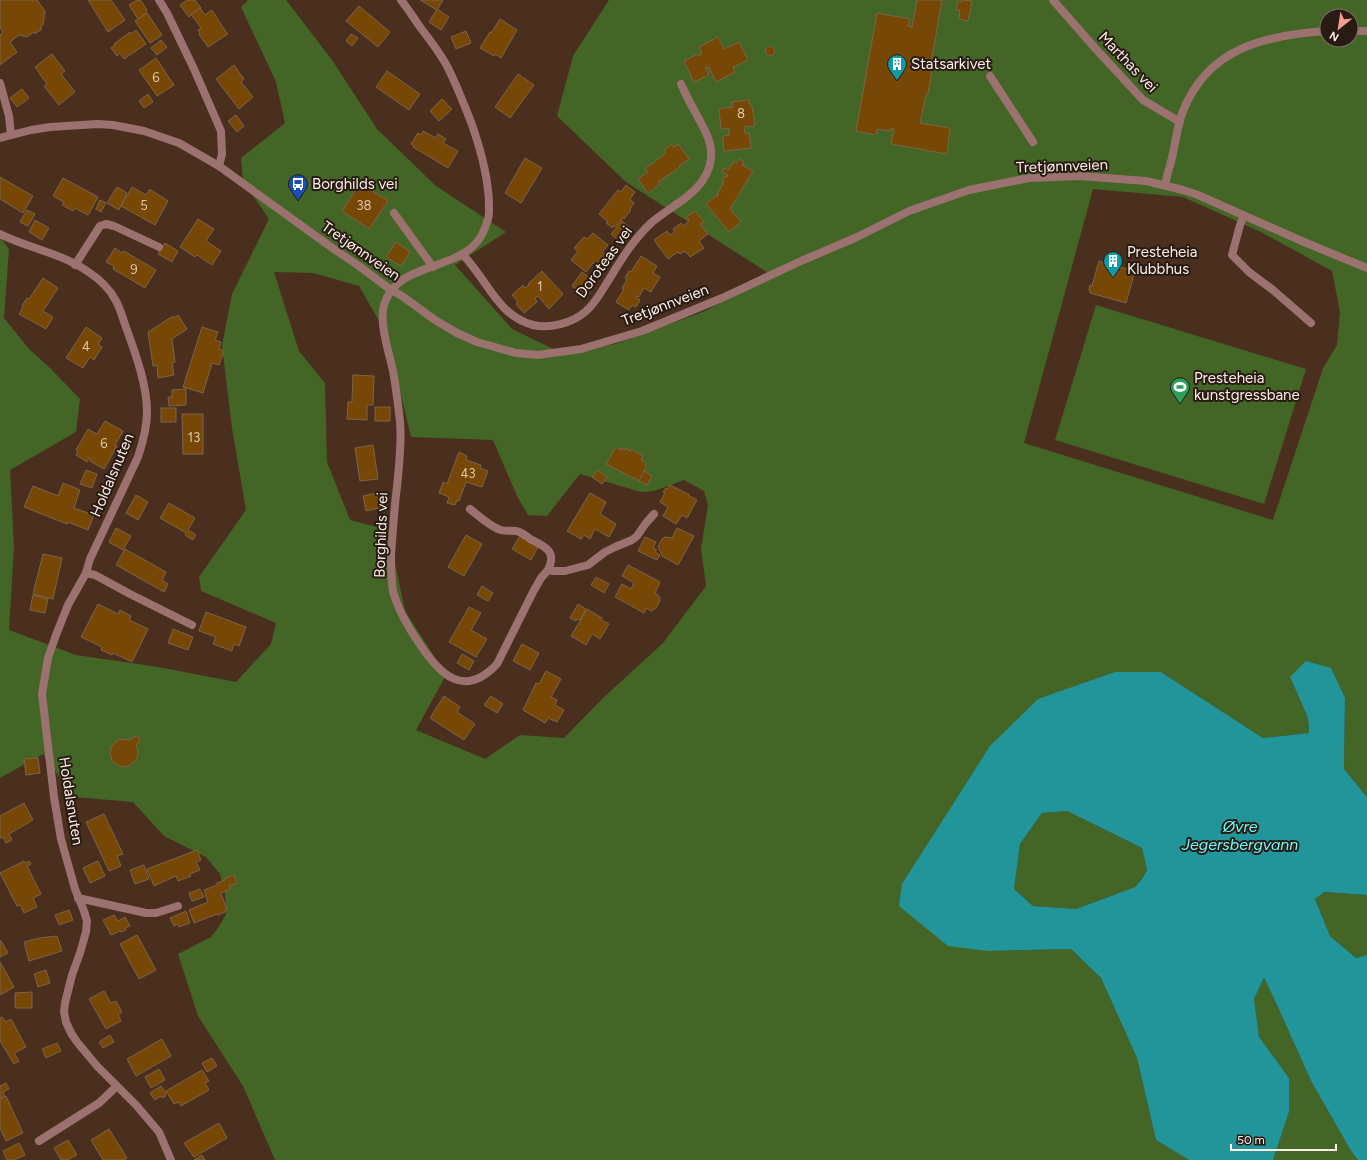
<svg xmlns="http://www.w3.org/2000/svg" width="1367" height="1160" viewBox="0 0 1367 1160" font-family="Figtree,sans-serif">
<rect width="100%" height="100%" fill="#4b2f1e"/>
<g fill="#436526" fill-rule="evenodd">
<path d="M 248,0 L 286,0 L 332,60 L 377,129 L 436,186 L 506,232 L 455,265 L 512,329 L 566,355 L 618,343 L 705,311 L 773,276 L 626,182 L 557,116 L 573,56 L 609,0 L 1367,0 L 1367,797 L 1344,769 L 1345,698 L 1290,677 L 1308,718 L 1309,733 L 1263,738 L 1161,672 L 1038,699 L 989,951 L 1071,949 L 1101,978 L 1137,1058 L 1156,1140 L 1189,1160 L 275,1160 L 243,1086 L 198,1016 L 178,954 L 211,937 L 218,928 L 226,914 L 225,894 L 220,874 L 206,857 L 164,836 L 133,802 L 74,797 L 43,754 L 0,778 L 0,237 L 9,249 L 4,318 L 29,349 L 50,368 L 80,399 L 76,432 L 10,470 L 14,548 L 9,630 L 76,655 L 158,667 L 236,682 L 271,644 L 276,623 L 201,591 L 199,577 L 246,510 L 232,428 L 222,346 L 232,294 L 269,219 L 243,181 L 241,158 L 285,123 L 276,82 L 241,7 ZM 1327,16 L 1351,16 L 1351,40 L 1327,40 ZM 1093,189 L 1183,197 L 1261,232 L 1332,271 L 1340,312 L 1337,345 L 1323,368 L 1273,520 L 1024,443 ZM 274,272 L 313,273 L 359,286 L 383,328 L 393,362 L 411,437 L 493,440 L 517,496 L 528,515 L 547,516 L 580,474 L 641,492 L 654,491 L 684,480 L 704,491 L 708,505 L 701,549 L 706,586 L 663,643 L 603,698 L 564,738 L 520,735 L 485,759 L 416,730 L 446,675 L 405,611 L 388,530 L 350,520 L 327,462 L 325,383 L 299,351 Z"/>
<path d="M 1096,305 L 1306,369 L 1264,504 L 1055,440 Z"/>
<path d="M 1067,811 L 1142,848 L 1147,870 L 1142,879 L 1135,887 L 1076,909 L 1033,906 L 1014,889 L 1020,844 L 1042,813 Z"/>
<path d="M 1323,892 L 1367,895 L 1367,955 L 1356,958 L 1330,936 L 1315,899 Z"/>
<path d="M 1264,978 L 1277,1005 L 1311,1081 L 1351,1151 L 1358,1160 L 1273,1160 L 1289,1112 L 1289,1078 L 1259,1038 L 1254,999 Z"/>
</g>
<path fill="#219599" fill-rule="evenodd" d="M 1306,661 L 1331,668 L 1345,698 L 1344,769 L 1367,797 L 1367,895 L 1324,892 L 1315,899 L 1330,936 L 1356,958 L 1367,955 L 1367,1160 L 1358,1160 L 1351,1151 L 1311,1081 L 1277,1005 L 1264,978 L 1254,999 L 1259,1037 L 1289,1078 L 1289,1112 L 1273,1160 L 1189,1160 L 1156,1140 L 1137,1058 L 1101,978 L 1071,949 L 989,951 L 948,946 L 899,906 L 902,884 L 990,746 L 1038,699 L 1115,672 L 1161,672 L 1263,738 L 1309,733 L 1308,718 L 1290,677 ZM 1067,811 L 1142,848 L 1147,870 L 1142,879 L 1135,887 L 1076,909 L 1033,906 L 1014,889 L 1020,844 L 1042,813 Z"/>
<g fill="#774805" stroke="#7c634a">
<path d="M 0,0 L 37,0 L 45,11 L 43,25 L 40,27 L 42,29 L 35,34 L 34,32 L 27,37 L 19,35 L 10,42 L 17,52 L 0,65 L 0,35 L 3,32 L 0,28 Z"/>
<path d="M 88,0 L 111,0 L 125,20 L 108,32 Z"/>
<path d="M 137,0 L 141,1 L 147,10 L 146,14 L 138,19 L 129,5 Z"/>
<path d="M 187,0 L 195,0 L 201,8 L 191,14 L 191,15 L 189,17 L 180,5 Z"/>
<path d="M 420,0 L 443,0 L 437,10 Z"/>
<path d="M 917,0 L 942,0 L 930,69 L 932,69 L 928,94 L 926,94 L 920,123 L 950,128 L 947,154 L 891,144 L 894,129 L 890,129 L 890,131 L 877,129 L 876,135 L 856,131 L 877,13 L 910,19 L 908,26 L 912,27 Z"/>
<path d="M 962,0 L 972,1 L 968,21 L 959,19 L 960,10 L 956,10 L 958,1 L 961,2 Z"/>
<path d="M 359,6 L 390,32 L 378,47 L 346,21 Z"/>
<path d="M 200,8 L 205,15 L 212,10 L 226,32 L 228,34 L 208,47 L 199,34 L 200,33 L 198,30 L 201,28 L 191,14 Z"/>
<path d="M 437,9 L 449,17 L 441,30 L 429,22 Z"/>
<path d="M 147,13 L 162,35 L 150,43 L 135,21 Z"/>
<path d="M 500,19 L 517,30 L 501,58 L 495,54 L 494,56 L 480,48 L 490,32 L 491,33 Z"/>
<path d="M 136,30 L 146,44 L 124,59 L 120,53 L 117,56 L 111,48 L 115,45 L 114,44 L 130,32 L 131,34 Z"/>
<path d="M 466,31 L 471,43 L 456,49 L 451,37 Z"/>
<path d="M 351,34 L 358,38 L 352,46 L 346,41 Z"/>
<path d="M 718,37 L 724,49 L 739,42 L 748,60 L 733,67 L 735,72 L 716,82 L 709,67 L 705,68 L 709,75 L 694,82 L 684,61 L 698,54 L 699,56 L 702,54 L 699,47 Z"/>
<path d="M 161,40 L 167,47 L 157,55 L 151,48 Z"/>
<circle cx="770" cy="51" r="4.5"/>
<path d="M 52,54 L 65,71 L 61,74 L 75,92 L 59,105 L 44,86 L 47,84 L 35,67 Z"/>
<path d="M 156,58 L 174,85 L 157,96 L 139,70 Z"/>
<path d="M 234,65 L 244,79 L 241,82 L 253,97 L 239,109 L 216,79 Z"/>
<path d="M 387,71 L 420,94 L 409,110 L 376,87 Z"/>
<path d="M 518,74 L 534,85 L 510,118 L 495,107 Z"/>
<path d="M 22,89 L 29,98 L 17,107 L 10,98 Z"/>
<path d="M 148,94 L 153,102 L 144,108 L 139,101 Z"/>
<path d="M 442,99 L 452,109 L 439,121 L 430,111 Z"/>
<path d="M 749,100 L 750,106 L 752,106 L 755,126 L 744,127 L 745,133 L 749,133 L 751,148 L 724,151 L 723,136 L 729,135 L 729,128 L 721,129 L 719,109 L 733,107 L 732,102 Z"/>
<path d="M 236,115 L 244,126 L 237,132 L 228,121 Z"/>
<path d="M 423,131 L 436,138 L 438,134 L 446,139 L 443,143 L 458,151 L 448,168 L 413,147 L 414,146 L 411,144 L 418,133 L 421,135 Z"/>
<path d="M 671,144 L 674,147 L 678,144 L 689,159 L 679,166 L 680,167 L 658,182 L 660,184 L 648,193 L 638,179 L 648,172 L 645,169 L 666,153 L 664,150 Z"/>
<path d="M 525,158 L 542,168 L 521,203 L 505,193 Z"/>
<path d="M 739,159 L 744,162 L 742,165 L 753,171 L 730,209 L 741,222 L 729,232 L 706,204 L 717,195 L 718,196 L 719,195 L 717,194 L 724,182 L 722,181 L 725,176 L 727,177 L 728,175 L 722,172 L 724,168 L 728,170 L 734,161 L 736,163 Z"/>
<path d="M 0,177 L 33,196 L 23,213 L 0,199 Z"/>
<path d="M 63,178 L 98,197 L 88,215 L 75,208 L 73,211 L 62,205 L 64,202 L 53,196 Z"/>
<path d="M 360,183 L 388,201 L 369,229 L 342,211 Z"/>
<path d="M 626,185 L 635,192 L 630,199 L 634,203 L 630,209 L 631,210 L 624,219 L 623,218 L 615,227 L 613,226 L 612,228 L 606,223 L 608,222 L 599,214 L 618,190 L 621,192 Z"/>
<path d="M 117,187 L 127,193 L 119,210 L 107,203 Z"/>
<path d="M 132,187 L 146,195 L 149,190 L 151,190 L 168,201 L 155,225 L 121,206 Z"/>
<path d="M 100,200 L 106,203 L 101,212 L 96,209 Z"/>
<path d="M 27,210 L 35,214 L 28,226 L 20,222 Z"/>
<path d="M 695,211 L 704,222 L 700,224 L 708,234 L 699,241 L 704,248 L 690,257 L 685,251 L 680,254 L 678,252 L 668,259 L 654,240 L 667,231 L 670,235 L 675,232 L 673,229 L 681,223 L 683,226 L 689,221 L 686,217 Z"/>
<path d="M 198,219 L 214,229 L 206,241 L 221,251 L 212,265 L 197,255 L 195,257 L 180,247 Z"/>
<path d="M 35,220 L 49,228 L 42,240 L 29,232 Z"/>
<path d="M 622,221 L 633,231 L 622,244 L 611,234 Z"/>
<path d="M 593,233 L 608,245 L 602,252 L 606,254 L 596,266 L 593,263 L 586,272 L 571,260 L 578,251 L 574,248 L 584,237 L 587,239 Z"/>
<path d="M 396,242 L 410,252 L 401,266 L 386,257 Z"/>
<path d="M 165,243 L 178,251 L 172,262 L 158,254 Z"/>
<path d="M 115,248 L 122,253 L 124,251 L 156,270 L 145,288 L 113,269 L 114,266 L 106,262 Z"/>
<path d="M 641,256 L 657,266 L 653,273 L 660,277 L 651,292 L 644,288 L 639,297 L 637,296 L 636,297 L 640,300 L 636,307 L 632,305 L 629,310 L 616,302 L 624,289 L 622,288 L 627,280 L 625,278 L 629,271 L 631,272 Z"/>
<path d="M 1099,261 L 1135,271 L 1126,303 L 1090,293 L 1090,290 L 1089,290 L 1090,285 L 1092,286 Z"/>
<path d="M 542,271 L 563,294 L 549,309 L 538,296 L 535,298 L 537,302 L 524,313 L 516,304 L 518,302 L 512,295 L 523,285 L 525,288 L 529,285 L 528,284 Z"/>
<path d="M 582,272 L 594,281 L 584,295 L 572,286 Z"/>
<path d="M 43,278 L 58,288 L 43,311 L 53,317 L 46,329 L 19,314 L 23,307 L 22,306 L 27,298 L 29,299 Z"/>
<path d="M 178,315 L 187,329 L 172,339 L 175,362 L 172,363 L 174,375 L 158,378 L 157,365 L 153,366 L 148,332 L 173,316 L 174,318 Z"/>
<path d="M 86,327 L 102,338 L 98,344 L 102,347 L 94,360 L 90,357 L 83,368 L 66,358 Z"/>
<path d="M 202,327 L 218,332 L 215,340 L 221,342 L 219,349 L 224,351 L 219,365 L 212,363 L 203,393 L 183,387 Z"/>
<path d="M 353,375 L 374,376 L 373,405 L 367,405 L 367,420 L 347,419 L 348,402 L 352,402 Z"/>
<path d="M 186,389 L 186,405 L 169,406 L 168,397 L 172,397 L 172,390 Z"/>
<rect x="375" y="407" width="15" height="14"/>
<rect x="161" y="408" width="15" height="14"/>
<path d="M 182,414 L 203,414 L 203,454 L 183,454 Z"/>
<path d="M 105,421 L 123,431 L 115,445 L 117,446 L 104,469 L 90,461 L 91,459 L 89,458 L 87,462 L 76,455 L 78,452 L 76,450 L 88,429 L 97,434 Z"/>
<path d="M 373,445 L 378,479 L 360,481 L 355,448 Z"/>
<path d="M 616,447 L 620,450 L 621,448 L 625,450 L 626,448 L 630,451 L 631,449 L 643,456 L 641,460 L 646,463 L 645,465 L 647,466 L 639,481 L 606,464 Z"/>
<path d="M 459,452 L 467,456 L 466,460 L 481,465 L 480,468 L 488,471 L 482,487 L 466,482 L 459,501 L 457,500 L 455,505 L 447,503 L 449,497 L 439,493 L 443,482 L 447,484 Z"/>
<path d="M 86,470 L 97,474 L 92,488 L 80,484 Z"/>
<path d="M 597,470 L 607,477 L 602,484 L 592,477 Z"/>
<path d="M 644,471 L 652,476 L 647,485 L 639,481 Z"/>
<path d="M 63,483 L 80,490 L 74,508 L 94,515 L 88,530 L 68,522 L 67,524 L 24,507 L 33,486 L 58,496 Z"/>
<path d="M 670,485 L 690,495 L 689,496 L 697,500 L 687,518 L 682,515 L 676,524 L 663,516 L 668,507 L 660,502 L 665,493 L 663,492 L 666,488 L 667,489 Z"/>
<path d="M 377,493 L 380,508 L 366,511 L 363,496 Z"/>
<path d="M 590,493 L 606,502 L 600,514 L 616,524 L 609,537 L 595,529 L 590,539 L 584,535 L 581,539 L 567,531 Z"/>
<path d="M 136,495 L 148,502 L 138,520 L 126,513 Z"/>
<path d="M 169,503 L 195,518 L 188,530 L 196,535 L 193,540 L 185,535 L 186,533 L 160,518 Z"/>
<path d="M 116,528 L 131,536 L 123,550 L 109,542 Z"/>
<path d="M 677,528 L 694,536 L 678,565 L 662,556 L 662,555 L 658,547 L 662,539 L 665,537 L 672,538 Z"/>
<path d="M 466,535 L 482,544 L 464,576 L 448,567 Z"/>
<path d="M 520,536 L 538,547 L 531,560 L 512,549 Z"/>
<path d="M 645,537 L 656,542 L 653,548 L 657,550 L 655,552 L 660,555 L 657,560 L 638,551 Z"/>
<path d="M 125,549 L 166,572 L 162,580 L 168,584 L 164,592 L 116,565 Z"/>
<path d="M 43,554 L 62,558 L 53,599 L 33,594 Z"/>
<path d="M 628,565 L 660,582 L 655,593 L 659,596 L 660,601 L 656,608 L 651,611 L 646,608 L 644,613 L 615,597 L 622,584 L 631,589 L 634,583 L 622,576 Z"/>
<path d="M 596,577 L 609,584 L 604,593 L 591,585 Z"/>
<path d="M 482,586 L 493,593 L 488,601 L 477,595 Z"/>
<path d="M 33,595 L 48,599 L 45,613 L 30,610 Z"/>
<path d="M 98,604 L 118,614 L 120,610 L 131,616 L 129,620 L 148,629 L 132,662 L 113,653 L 112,655 L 101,650 L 102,647 L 81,637 Z"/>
<path d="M 578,604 L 586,609 L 580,620 L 577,619 L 576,621 L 570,618 Z"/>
<path d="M 469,607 L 481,613 L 471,630 L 487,639 L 476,657 L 449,642 Z"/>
<path d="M 587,609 L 602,618 L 601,620 L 609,624 L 600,639 L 592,634 L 586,645 L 571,636 Z"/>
<path d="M 206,612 L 246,627 L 239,646 L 234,644 L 232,651 L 213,644 L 216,637 L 199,631 Z"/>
<path d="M 173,629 L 193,637 L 188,650 L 168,643 Z"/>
<path d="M 522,644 L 539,653 L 530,670 L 513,661 Z"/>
<path d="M 462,654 L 474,661 L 469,670 L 457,663 Z"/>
<path d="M 546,671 L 561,679 L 551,697 L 557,700 L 555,705 L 564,710 L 557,722 L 548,718 L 545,723 L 523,710 L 536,683 L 539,684 Z"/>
<path d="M 444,696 L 460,707 L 457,712 L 475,724 L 464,740 L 430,718 Z"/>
<path d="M 491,696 L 503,704 L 497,713 L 484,705 Z"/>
<path d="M 136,736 L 139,737 L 140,740 L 136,745 L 138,752 L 137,759 L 129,766 L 123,767 L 117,765 L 112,761 L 110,754 L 112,745 L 120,739 L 130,740 Z"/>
<path d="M 38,758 L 40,773 L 26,775 L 24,759 Z"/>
<path d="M 24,803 L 33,820 L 9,834 L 12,840 L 6,843 L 3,837 L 0,838 L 0,816 Z"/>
<path d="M 104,814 L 123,854 L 117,856 L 121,866 L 109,871 L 86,822 Z"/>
<path d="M 197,850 L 201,860 L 196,862 L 200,870 L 190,874 L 191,876 L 178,881 L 176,876 L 154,886 L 147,869 Z"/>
<path d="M 24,861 L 25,863 L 29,861 L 31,864 L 27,866 L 41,894 L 33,898 L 37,907 L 24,913 L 20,905 L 17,906 L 0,873 Z"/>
<path d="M 98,861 L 105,876 L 90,883 L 83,868 Z"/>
<path d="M 144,865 L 149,879 L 135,884 L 130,870 Z"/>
<path d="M 234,875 L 237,883 L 229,886 L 231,889 L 221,893 L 227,910 L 224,911 L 225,912 L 218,915 L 217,914 L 194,923 L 189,910 L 208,902 L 204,890 L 217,885 L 217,883 L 225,880 L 225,878 Z"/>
<path d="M 200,889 L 204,897 L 192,901 L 189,893 Z"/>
<path d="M 69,910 L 73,920 L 59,925 L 55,915 Z"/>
<path d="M 186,911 L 190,923 L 179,927 L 178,924 L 174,926 L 170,918 Z"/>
<path d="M 114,915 L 118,921 L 125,917 L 130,926 L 125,928 L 126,930 L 121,932 L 120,931 L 111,935 L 103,920 Z"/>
<path d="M 137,935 L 156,970 L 139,979 L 120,944 Z"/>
<path d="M 57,936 L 62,951 L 29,961 L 24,942 L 40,938 Z"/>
<path d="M 0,941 L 1,941 L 8,953 L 0,957 Z"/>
<path d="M 0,962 L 14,987 L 0,995 Z"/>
<path d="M 46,970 L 50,983 L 38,987 L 34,974 Z"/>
<path d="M 104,991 L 111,1003 L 116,1001 L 122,1012 L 118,1015 L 121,1021 L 106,1029 L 89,999 Z"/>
<path d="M 32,992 L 32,1008 L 15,1008 L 15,993 Z"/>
<path d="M 2,1017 L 6,1022 L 11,1019 L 26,1047 L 14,1053 L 19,1061 L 14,1064 L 0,1041 L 0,1018 Z"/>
<path d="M 110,1035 L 114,1042 L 103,1048 L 99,1042 Z"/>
<path d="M 162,1039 L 171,1056 L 136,1076 L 127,1059 Z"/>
<path d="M 57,1043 L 61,1051 L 46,1058 L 42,1049 Z"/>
<path d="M 212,1058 L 217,1066 L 207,1072 L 202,1063 Z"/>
<path d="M 159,1069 L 165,1080 L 151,1088 L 145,1077 Z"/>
<path d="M 202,1070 L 209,1081 L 205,1083 L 209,1090 L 181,1106 L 179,1102 L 174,1104 L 166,1091 Z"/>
<path d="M 6,1083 L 9,1089 L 3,1092 L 5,1097 L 1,1098 L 0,1096 L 0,1086 Z"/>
<path d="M 161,1086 L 166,1093 L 165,1094 L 166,1096 L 162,1098 L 161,1096 L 155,1100 L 150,1093 Z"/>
<path d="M 6,1096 L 23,1133 L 6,1141 L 0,1128 L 0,1099 Z"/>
<path d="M 219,1123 L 227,1138 L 194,1157 L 184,1143 Z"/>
<path d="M 109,1129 L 127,1158 L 124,1160 L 103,1160 L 91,1140 Z"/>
<path d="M 68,1140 L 77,1155 L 67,1160 L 61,1160 L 54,1148 Z"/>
<path d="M 19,1143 L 25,1155 L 14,1160 L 7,1160 L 3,1151 Z"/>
<path d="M 202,1155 L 205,1160 L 194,1160 Z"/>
</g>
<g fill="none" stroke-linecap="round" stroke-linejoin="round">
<g stroke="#9c7270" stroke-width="8">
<path d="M 990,76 L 1033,142"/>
<path d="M 0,83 L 9,116 L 11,135"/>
<path d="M 1244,216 L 1240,225 L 1232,255 L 1249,272 L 1273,290 L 1311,323"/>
<path d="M 75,265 L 100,226 L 106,224 L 114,226 L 159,247"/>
<path d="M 470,509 C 479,516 487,524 498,529 C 504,532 509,530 516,531 C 522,532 527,537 532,540 C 546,547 557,552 548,570"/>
<path d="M 86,573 L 95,575 L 130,594 L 192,625"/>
<path d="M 78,898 L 146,913 L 156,913 L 178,906"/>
<path d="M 39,1141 L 99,1103 L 116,1087"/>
</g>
<g stroke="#9c7270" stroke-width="8">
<path d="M 159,0 L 167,13 L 194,69 L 221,131 L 222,154 L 219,166"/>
<path d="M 401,0 C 408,9 414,18 420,27 C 430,40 441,54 448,68 C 457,86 464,104 471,122 C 481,150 490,181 489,212 C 489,217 487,223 485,228 C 468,275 398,257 384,305 C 379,323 389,353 393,371 C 396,387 398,404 400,421 C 402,443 399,465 397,487 C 394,509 393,532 391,554 C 391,566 391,579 393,591 C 398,610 408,627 419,643 C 440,675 464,699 497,664 L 533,592 L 541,578 L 548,570 L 553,571 L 565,571 L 588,565 L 605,552 L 615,547 L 632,540 L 637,536 L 646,523 L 654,514"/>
<path d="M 1053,0 L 1095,48 L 1143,100 L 1180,122"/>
<path d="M 1351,31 L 1367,31"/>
<path d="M 1165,185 C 1167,174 1171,164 1173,153 C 1176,139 1178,124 1183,111 C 1208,48 1265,35 1327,31"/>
<path d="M 394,213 L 433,267"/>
<path d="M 0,234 C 28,248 61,253 87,271 C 98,278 110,289 116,301 C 121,310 123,320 127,330 C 136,355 147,385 147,412 C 147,428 143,442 138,457 L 90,559 L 86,573 L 68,605 L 56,635 L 48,658 L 42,694 L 54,797 L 61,839 L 75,889 L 84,911 L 87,921 L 86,932 L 80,953 L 72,975 L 65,1003 L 64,1012 L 66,1022 L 71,1033 L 77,1042 L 97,1066 L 136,1105 L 159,1132 L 171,1160"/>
<path d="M 462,254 C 486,277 497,316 533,325 C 550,329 572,323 585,312 C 596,303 602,290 610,278 C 622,258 634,239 651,223 C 673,204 708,191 711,158 C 713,140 701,124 693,108 C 688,100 685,92 681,84"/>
</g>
<path stroke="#9c7270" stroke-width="8" d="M 0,138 L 31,130 L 50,127 L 97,124 L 113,125 L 144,131 L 179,143 L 219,166 L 331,247 L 359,266 L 391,290 L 402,296 L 435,320 L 457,333 L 477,342 L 516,353 L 538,355 L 581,349 L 642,331 L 722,298 L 801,261 L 855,238 L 909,211 L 969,190 L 1029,178 L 1079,176 L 1146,181 L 1183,190 L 1198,195 L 1304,242 L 1367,268"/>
</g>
<defs>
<symbol id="building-pin" viewBox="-11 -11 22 30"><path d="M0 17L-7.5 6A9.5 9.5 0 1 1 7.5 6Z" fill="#0f9aa8" stroke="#271b13"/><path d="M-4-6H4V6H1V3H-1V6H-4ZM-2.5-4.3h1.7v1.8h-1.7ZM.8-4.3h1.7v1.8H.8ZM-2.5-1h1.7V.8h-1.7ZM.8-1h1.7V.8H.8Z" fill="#fff"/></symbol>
<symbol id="bus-pin" viewBox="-11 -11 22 30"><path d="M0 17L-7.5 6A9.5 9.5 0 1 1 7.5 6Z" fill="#1a4fb4" stroke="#271b13"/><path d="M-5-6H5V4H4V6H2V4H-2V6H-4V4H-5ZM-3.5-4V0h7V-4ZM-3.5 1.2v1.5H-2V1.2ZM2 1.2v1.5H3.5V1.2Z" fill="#fff"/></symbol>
<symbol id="stadium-pin" viewBox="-11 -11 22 30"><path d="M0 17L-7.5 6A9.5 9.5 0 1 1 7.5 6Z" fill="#2e9e5b" stroke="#271b13"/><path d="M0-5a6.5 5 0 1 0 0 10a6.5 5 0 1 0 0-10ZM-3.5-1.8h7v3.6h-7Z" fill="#fff"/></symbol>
</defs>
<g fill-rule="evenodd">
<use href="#building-pin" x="886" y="53" width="22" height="30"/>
<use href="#bus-pin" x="287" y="173" width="22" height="30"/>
<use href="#building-pin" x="1102" y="250" width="22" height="30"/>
<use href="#stadium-pin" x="1169" y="376" width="22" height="30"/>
</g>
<g text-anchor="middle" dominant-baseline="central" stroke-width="4" stroke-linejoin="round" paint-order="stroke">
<g font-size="13" fill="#dcc5ae">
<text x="156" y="77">6</text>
<text x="741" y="113">8</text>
<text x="144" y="205">5</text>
<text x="364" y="205">38</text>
<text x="134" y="269">9</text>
<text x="540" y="286">1</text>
<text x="86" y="346">4</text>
<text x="194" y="437">13</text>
<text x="104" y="443">6</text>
<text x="468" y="473">43</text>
</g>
<g font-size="15" fill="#fdefe6" stroke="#271b13">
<text transform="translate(1128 62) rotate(46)">Marthas vei</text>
<text transform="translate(1062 166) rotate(-2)">Tretjønnveien</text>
<text transform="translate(361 251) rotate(35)">Tretjønnveien</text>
<text transform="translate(604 262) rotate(-54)">Doroteas vei</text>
<text transform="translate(665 305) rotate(-21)">Tretjønnveien</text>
<text transform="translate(112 475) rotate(-67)">Holdalsnuten</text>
<text transform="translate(381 535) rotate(-88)">Borghilds vei</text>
<text transform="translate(71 801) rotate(81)">Holdalsnuten</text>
</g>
<g font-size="15" fill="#fdefe6" stroke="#271b13" text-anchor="start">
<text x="911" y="64">Statsarkivet</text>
<text x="312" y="184">Borghilds vei</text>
<text x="1127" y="252">Presteheia<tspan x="1127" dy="17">Klubbhus</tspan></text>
<text x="1194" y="378">Presteheia<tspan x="1194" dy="17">kunstgressbane</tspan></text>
</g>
<g font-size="16" font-style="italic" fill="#6ffaff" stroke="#271b13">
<text x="1240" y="826">Øvre<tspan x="1240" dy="18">Jegersbergvann</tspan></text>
</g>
</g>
<g transform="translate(1339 28) rotate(210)"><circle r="19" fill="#271b13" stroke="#7d7067"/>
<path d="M0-3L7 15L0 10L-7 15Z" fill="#f59d8f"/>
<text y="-6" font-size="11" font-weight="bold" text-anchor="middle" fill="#fdefe6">N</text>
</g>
<path d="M1231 1144v6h105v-6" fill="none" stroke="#fdefe6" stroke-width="2"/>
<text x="1237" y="1144" font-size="12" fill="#fdefe6" stroke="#271b13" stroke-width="3" paint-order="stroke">50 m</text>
</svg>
